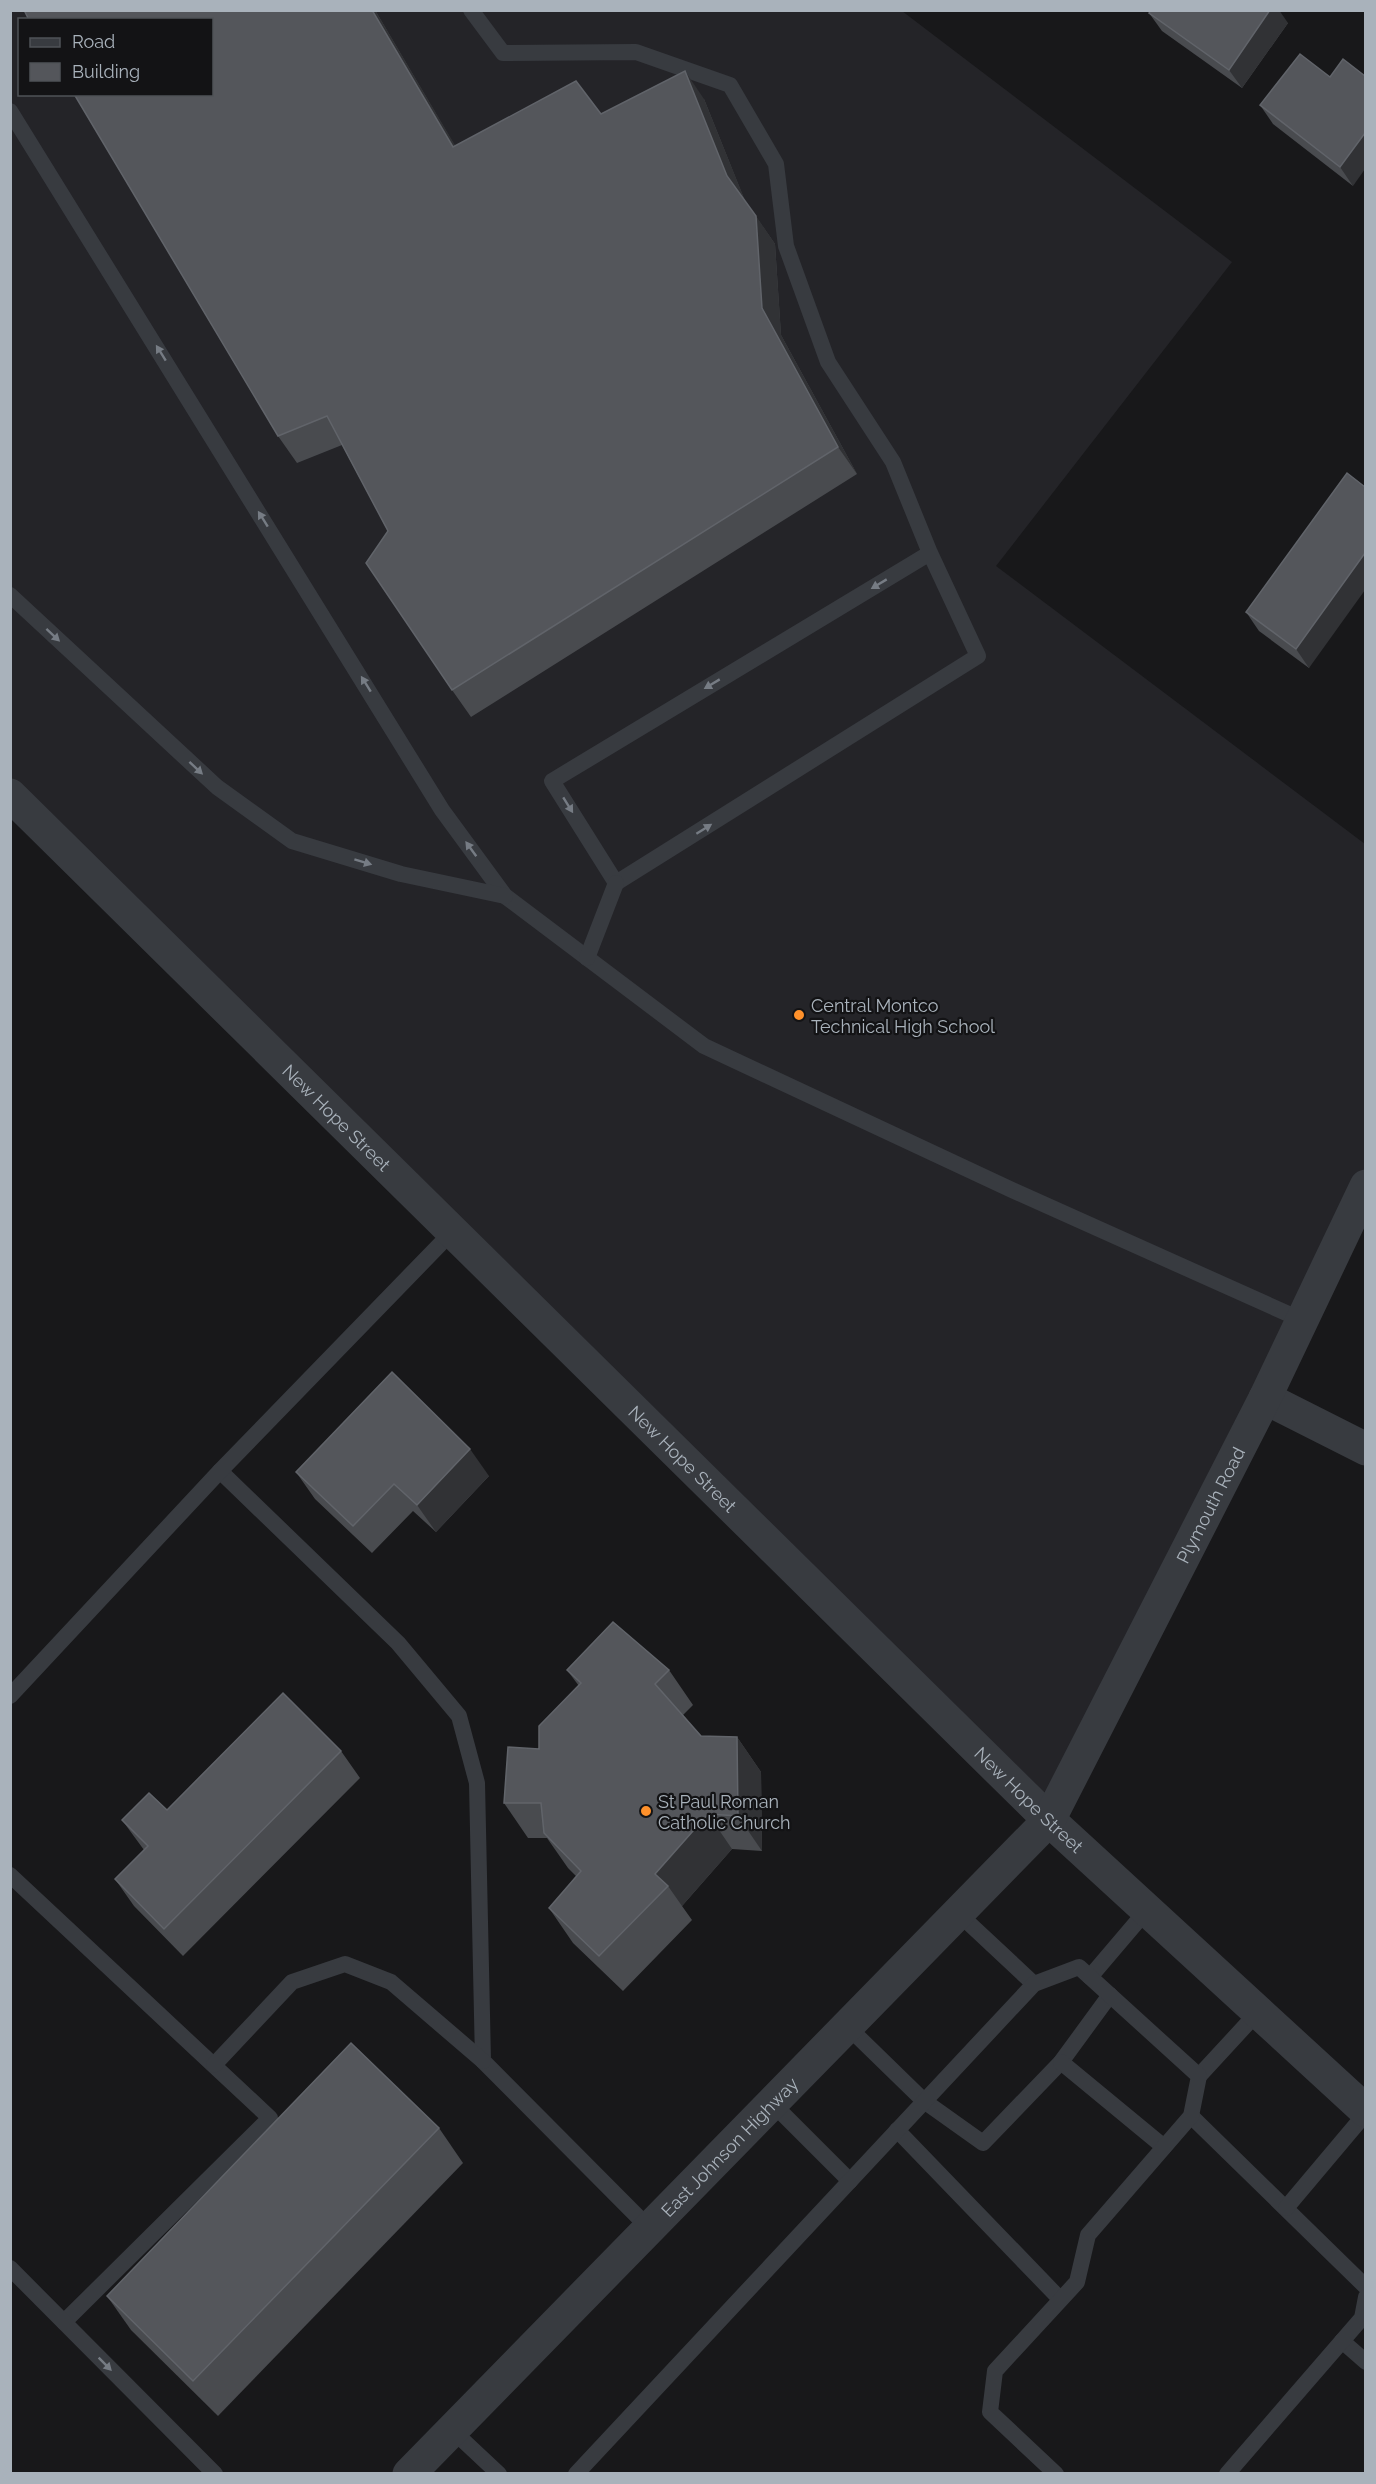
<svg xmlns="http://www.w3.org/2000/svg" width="1376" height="2484" viewBox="0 0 1376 2484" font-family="Raleway,sans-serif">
<rect width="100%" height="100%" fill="#18181a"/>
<path fill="#242428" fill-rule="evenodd" d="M 10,11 L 902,11 L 1232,262 L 996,566 L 1365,844 L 1365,1186 L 1049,1820 L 11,795 ZM 20,20 L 212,20 L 212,94 L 20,94 Z"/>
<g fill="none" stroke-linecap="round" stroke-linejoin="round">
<g stroke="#383b40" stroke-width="16">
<path d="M 471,10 L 503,53 L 636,52 L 730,85 L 776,164 L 786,246 L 828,362 L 893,462 L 930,553 L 978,656 L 616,883 L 552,781 L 930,553"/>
<path d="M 10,111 L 442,810 L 505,896 L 704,1046 L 1012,1190 L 1302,1320"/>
<path d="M 10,595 L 217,787 L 292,841 L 401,874 L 505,896"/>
<path d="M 587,958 L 616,883"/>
<path d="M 220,1471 L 398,1643 L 459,1716 L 477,1783 L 483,2061 L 649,2228"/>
<path d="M 10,1696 L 220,1471 L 453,1231"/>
<path d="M 10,1875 L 270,2118 L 64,2322"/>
<path d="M 958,1913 L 1034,1984"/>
<path d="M 1090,1977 L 1147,1910"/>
<path d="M 847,2026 L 924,2101 L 983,2143 L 1061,2062 L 1110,1995"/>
<path d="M 1061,2062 L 1164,2147"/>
<path d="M 214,2065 L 292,1982 L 345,1964 L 391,1982 L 483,2061"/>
<path d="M 1199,2076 L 1258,2012"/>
<path d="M 772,2103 L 850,2181"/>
<path d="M 1191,2116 L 1366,2287"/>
<path d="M 897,2130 L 1060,2299"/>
<path d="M 1286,2208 L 1366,2113"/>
<path d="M 10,2268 L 215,2474"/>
<path d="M 1342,2341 L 1366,2362"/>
<path d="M 452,2430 L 499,2474"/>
<path d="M 576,2474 L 1034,1984 L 1079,1967 L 1199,2076 L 1191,2116 L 1088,2235 L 1077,2282 L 995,2371 L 990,2412 L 1056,2474"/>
<path d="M 1227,2474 L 1362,2318 L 1366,2297"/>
</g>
<path stroke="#383b40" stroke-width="33" d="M 1265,1398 L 1366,1449"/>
<g stroke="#383b40" stroke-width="33">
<path id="s1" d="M 10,795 L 1049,1820 L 1366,2111"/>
<path id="s2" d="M 409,2474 L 1049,1820 L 1265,1398 L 1366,1186"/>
</g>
</g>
<g fill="#494b4f">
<path d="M 24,10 L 375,10 L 455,146 L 601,114 L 704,99 L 745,201 L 775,244 L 781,335 L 857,474 L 471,717 L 452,690 L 388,531 L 342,445 L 297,463 L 278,436 Z"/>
<path d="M 1149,13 L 1288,23 L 1242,88 L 1162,31 Z"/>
<path d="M 1300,54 L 1353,186 L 1273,124 L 1260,105 Z"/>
<path d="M 1365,487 L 1309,668 L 1259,631 L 1246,612 Z"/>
<path d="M 296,1472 L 489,1476 L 436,1532 L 413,1511 L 372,1553 L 315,1499 Z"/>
<path d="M 567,1670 L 669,1670 L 693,1705 L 683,1715 L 701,1736 L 737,1737 L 761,1772 L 762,1851 L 732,1849 L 682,1906 L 692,1920 L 623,1991 L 573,1943 L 549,1908 L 577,1877 L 568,1868 L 547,1838 L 528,1838 L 504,1803 L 579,1686 Z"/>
<path d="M 341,1751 L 360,1778 L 183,1956 L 134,1906 L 115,1879 L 144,1850 L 122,1820 L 167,1810 Z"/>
<path d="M 439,2128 L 463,2163 L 218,2416 L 131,2330 L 107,2296 Z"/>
</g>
<g fill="#313235">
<path d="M 372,10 L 375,10 L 472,174 L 453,147 Z"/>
<path d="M 1270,10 L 1279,10 L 1288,23 L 1242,88 L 1229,70 Z"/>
<path d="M 685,71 L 704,99 L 746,203 L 727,176 Z"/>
<path d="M 1365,133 L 1365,169 L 1353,186 L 1340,167 Z"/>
<path d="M 756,216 L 775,244 L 781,335 L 857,474 L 838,447 L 762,308 Z"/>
<path d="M 1365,553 L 1365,590 L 1309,668 L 1296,649 Z"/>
<path d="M 470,1449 L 489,1476 L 436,1532 L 417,1505 Z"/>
<path d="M 737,1737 L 761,1772 L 762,1851 L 738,1816 Z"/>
<path d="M 708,1814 L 732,1849 L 682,1906 L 668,1886 L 655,1874 Z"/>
</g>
<g fill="#54565b" stroke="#61646a" stroke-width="1.5">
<path d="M 24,10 L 372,10 L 453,147 L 576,81 L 601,114 L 685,71 L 727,176 L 756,216 L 762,308 L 838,447 L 452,690 L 366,563 L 388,531 L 327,416 L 278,436 L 74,94 L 212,94 L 212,20 L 29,20 Z"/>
<path d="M 1151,10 L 1270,10 L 1229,70 L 1149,13 Z"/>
<path d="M 1300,54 L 1330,77 L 1343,59 L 1365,76 L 1365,133 L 1340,167 L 1260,105 Z"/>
<path d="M 1347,473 L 1365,487 L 1365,553 L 1296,649 L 1246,612 Z"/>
<path d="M 392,1372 L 470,1449 L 417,1505 L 394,1484 L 353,1526 L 296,1472 Z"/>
<path d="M 613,1622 L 669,1670 L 655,1684 L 701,1736 L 737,1737 L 738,1816 L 708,1814 L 655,1874 L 668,1886 L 599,1956 L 549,1908 L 581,1871 L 544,1833 L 541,1803 L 504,1803 L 508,1747 L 539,1749 L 539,1726 L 581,1683 L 567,1670 Z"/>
<path d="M 283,1693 L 341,1751 L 164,1929 L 115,1879 L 148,1846 L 122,1820 L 149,1793 L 167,1810 Z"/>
<path d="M 351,2043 L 439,2128 L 193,2381 L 107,2296 Z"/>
</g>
<defs><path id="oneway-solid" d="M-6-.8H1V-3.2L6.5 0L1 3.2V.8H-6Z" transform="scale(1.5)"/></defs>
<g fill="#767c84">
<use href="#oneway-solid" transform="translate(161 353) rotate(-122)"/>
<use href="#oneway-solid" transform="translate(263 519) rotate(-122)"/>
<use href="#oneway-solid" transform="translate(879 584) rotate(149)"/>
<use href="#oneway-solid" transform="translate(53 635) rotate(43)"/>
<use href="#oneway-solid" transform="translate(366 684) rotate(-122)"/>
<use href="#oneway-solid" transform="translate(712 684) rotate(149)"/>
<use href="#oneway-solid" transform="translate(196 768) rotate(43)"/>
<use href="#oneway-solid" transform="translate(568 805) rotate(58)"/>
<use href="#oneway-solid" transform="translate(704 829) rotate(-32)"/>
<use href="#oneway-solid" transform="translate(471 849) rotate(-126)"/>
<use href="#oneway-solid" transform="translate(363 862) rotate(17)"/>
<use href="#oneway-solid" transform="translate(105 2364) rotate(45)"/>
</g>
<g fill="#ff912b" stroke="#131315" stroke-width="2">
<circle cx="799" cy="1015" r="6"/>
<circle cx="646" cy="1811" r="6"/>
</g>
<g text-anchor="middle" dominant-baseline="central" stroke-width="4.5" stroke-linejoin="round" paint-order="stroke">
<g font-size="18" fill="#a9b2bb" stroke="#131315" text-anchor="start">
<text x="811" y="1005">Central Montco<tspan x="811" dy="21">Technical High School</tspan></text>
<text x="658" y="1801">St Paul Roman<tspan x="658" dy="21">Catholic Church</tspan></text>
</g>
<g font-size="18" fill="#a9b2bb" stroke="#131315">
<text stroke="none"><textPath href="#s1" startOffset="459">New Hope Street</textPath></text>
<text stroke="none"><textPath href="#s1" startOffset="945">New Hope Street</textPath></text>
<text stroke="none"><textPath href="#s2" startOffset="1269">Plymouth Road</textPath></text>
<text stroke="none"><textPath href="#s1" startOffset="1431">New Hope Street</textPath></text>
<text stroke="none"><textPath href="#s2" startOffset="458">East Johnson Highway</textPath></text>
</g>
</g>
<rect width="1376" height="2484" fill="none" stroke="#a9b2bb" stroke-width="24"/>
<rect x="18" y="18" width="195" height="78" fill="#131315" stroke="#4f5357" stroke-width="1.5"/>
<rect x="30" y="38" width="30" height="9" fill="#383b40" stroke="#4f5357" stroke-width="1.5"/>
<text x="72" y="48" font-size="18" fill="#a9b2bb">Road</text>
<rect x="30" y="63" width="30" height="18" fill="#54565b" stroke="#4f5357" stroke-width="1.5"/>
<text x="72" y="78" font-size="18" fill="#a9b2bb">Building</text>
</svg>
